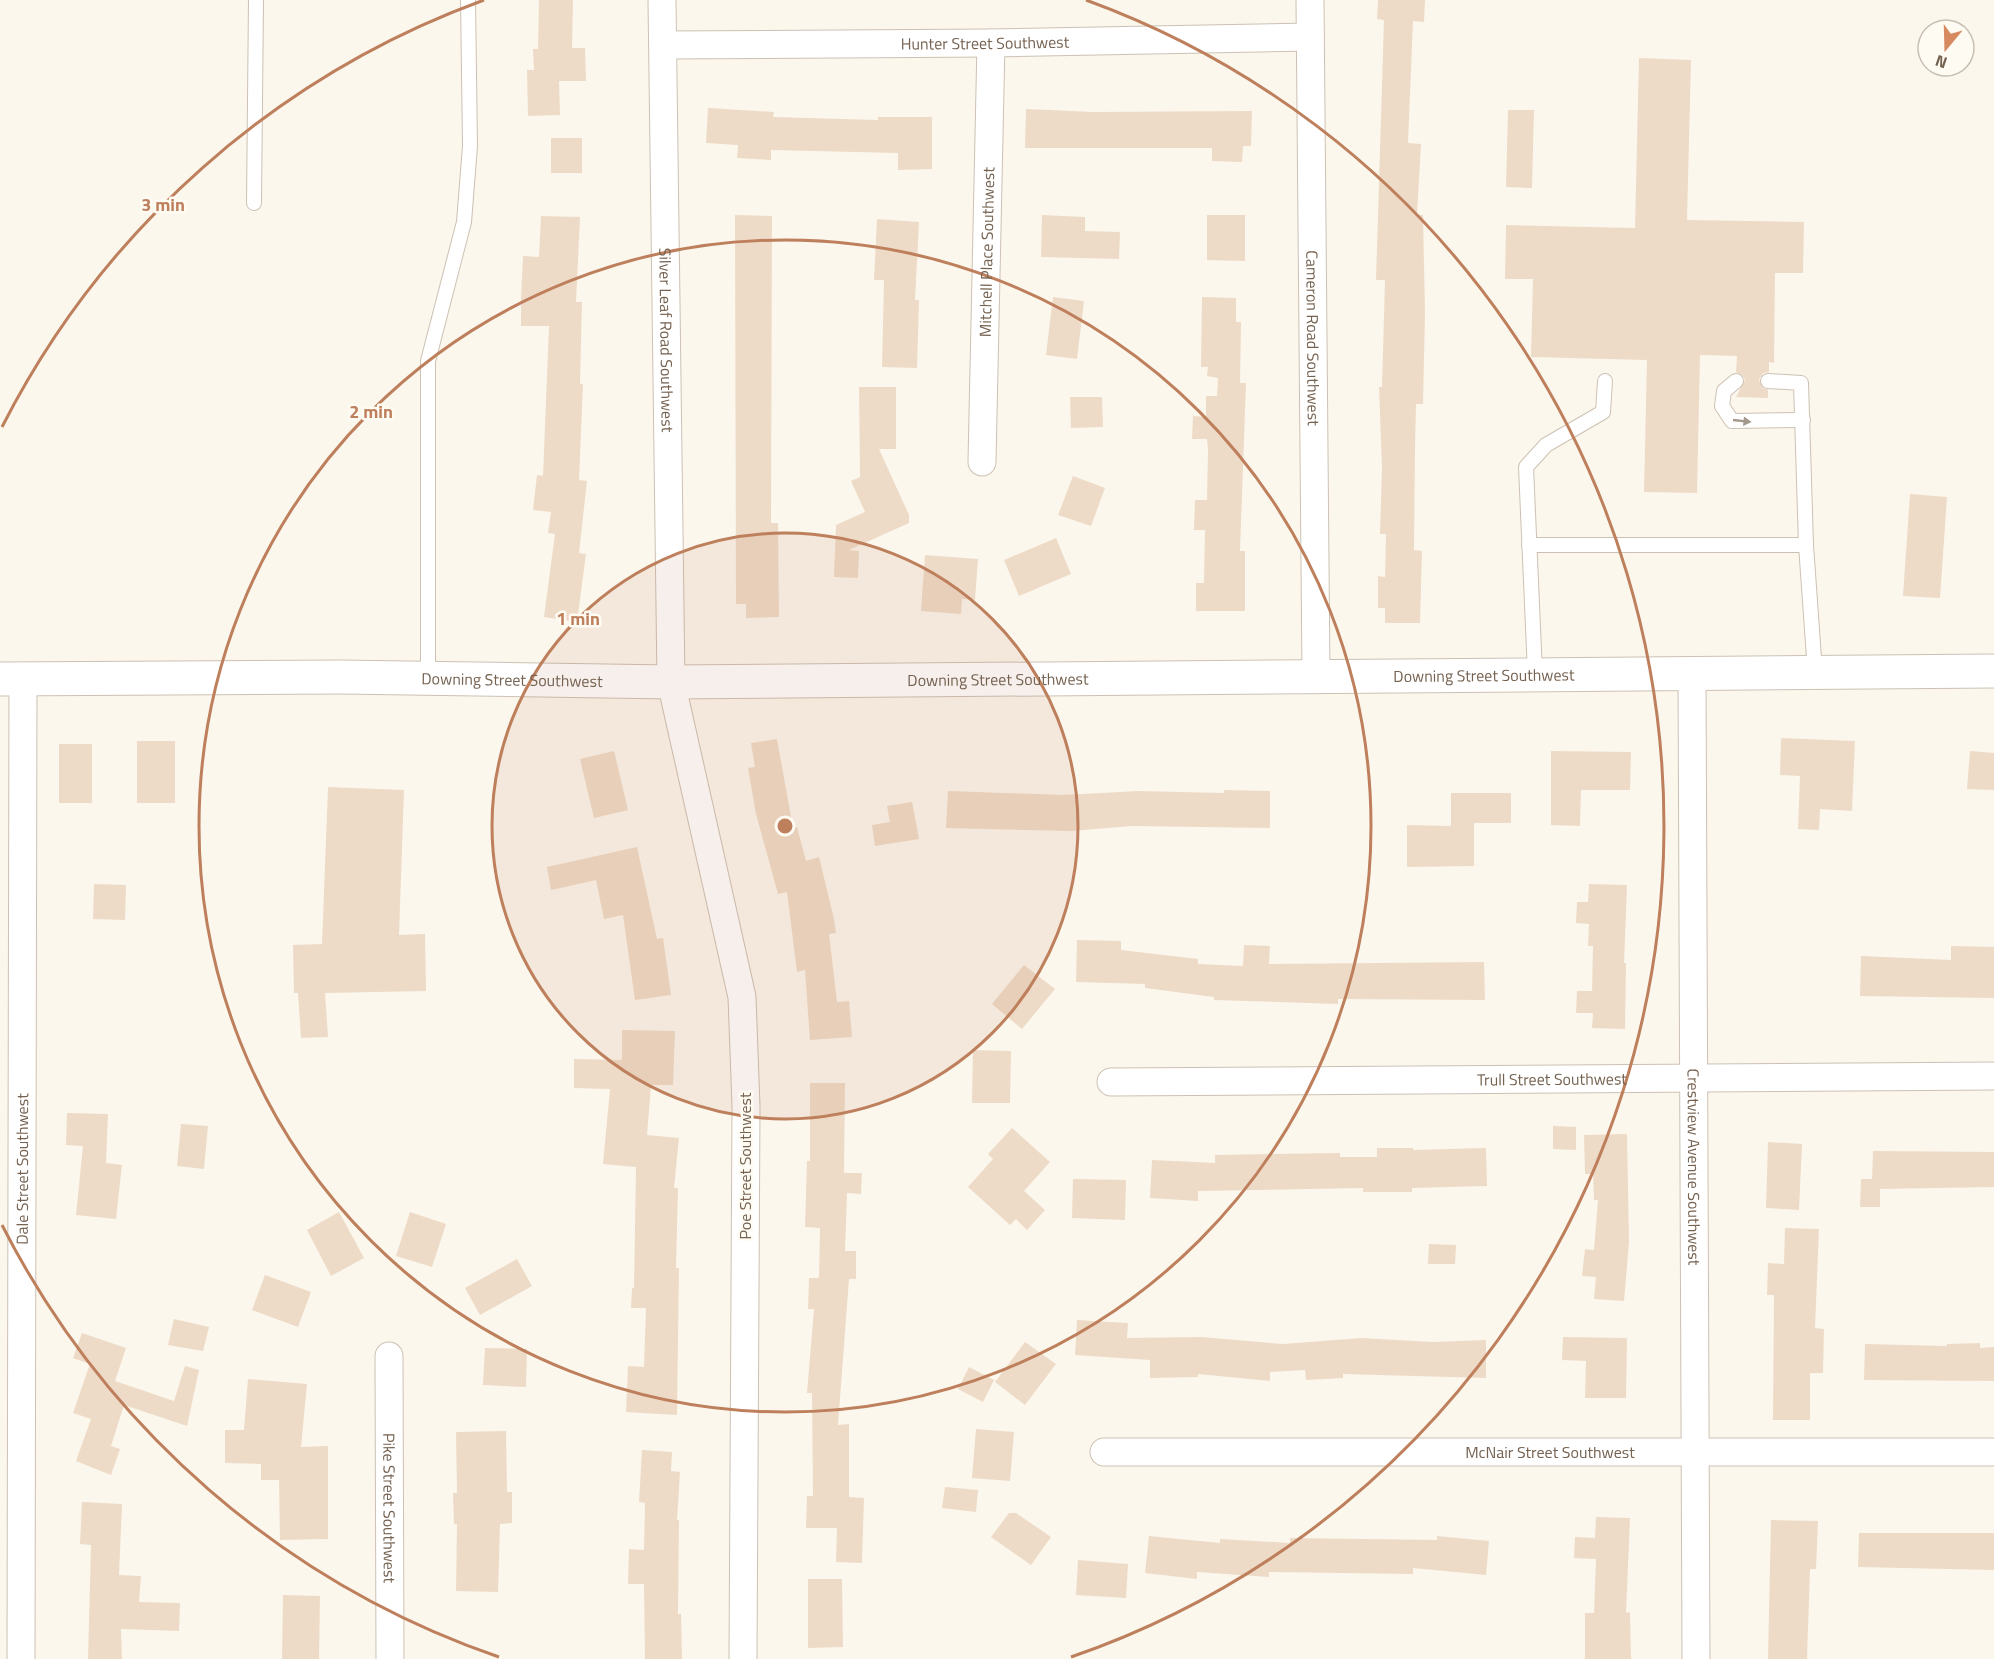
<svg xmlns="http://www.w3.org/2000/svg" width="1994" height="1659" viewBox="0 0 1994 1659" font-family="'Titillium Web',sans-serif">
<rect width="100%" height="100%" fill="#fbf7ed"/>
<g fill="#eedbc7">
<path d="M 539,0 L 573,0 L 572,48 L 585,48 L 586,81 L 559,81 L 560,115 L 528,116 L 527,70 L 534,70 L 533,49 L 538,49 Z"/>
<path d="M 1378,0 L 1425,0 L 1424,22 L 1413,21 L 1408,143 L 1421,144 L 1417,215 L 1423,215 L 1425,313 L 1423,404 L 1416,404 L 1415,448 L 1414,550 L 1422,551 L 1420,623 L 1385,623 L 1385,608 L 1378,608 L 1378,576 L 1385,577 L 1386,534 L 1380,534 L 1382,468 L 1379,387 L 1382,387 L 1385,280 L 1376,280 L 1384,20 L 1377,19 Z"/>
<path d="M 1639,58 L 1691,60 L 1687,220 L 1804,222 L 1803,273 L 1775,273 L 1774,363 L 1769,362 L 1769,372 L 1763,373 L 1759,380 L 1763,388 L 1768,390 L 1768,398 L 1736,397 L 1745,380 L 1742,375 L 1736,372 L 1737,356 L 1700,355 L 1697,493 L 1644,492 L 1647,360 L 1531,357 L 1533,279 L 1505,279 L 1506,225 L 1635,228 Z"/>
<path d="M 708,108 L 774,112 L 773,117 L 878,120 L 878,117 L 932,117 L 932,169 L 898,170 L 898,153 L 771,150 L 771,160 L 737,158 L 738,145 L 706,143 Z"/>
<path d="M 1026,109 L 1093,112 L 1252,111 L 1251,146 L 1243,146 L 1242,162 L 1212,161 L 1212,148 L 1025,148 Z"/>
<path d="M 1508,110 L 1534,110 L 1532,188 L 1506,187 Z"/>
<rect x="551" y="138" width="31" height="35"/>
<path d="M 735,215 L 772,216 L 771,523 L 778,523 L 779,617 L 746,618 L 746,604 L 736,604 Z"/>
<path d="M 1042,215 L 1085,217 L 1085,231 L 1120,232 L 1119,259 L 1041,257 Z"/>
<path d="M 1207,215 L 1245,215 L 1245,261 L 1207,260 Z"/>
<path d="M 541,216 L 580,217 L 576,302 L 582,302 L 580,384 L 583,384 L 579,480 L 587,481 L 579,553 L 586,554 L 577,622 L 544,617 L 555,534 L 548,533 L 551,512 L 533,510 L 537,475 L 543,476 L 549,326 L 521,326 L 521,299 L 523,256 L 539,257 Z"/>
<path d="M 877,219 L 919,222 L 915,300 L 919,300 L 917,368 L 882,367 L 884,280 L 874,280 Z"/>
<path d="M 1053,297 L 1084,301 L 1077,359 L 1046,355 Z"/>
<path d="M 1202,297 L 1236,298 L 1236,322 L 1241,322 L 1240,383 L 1246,383 L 1240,551 L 1245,551 L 1245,611 L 1196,611 L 1196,583 L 1204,583 L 1205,530 L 1194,530 L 1195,500 L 1207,500 L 1208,449 L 1207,439 L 1192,439 L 1193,416 L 1206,417 L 1206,396 L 1217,396 L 1218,378 L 1207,376 L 1208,367 L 1201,367 Z"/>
<path d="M 859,387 L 896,387 L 896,449 L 879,449 L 909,515 L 909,523 L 849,550 L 859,551 L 858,578 L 834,577 L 836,525 L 865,512 L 851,481 L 860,477 Z"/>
<path d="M 1070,397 L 1102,397 L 1103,427 L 1071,428 Z"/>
<path d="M 1073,476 L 1105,488 L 1091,526 L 1058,515 Z"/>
<path d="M 1910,494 L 1947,497 L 1940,598 L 1903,596 Z"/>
<path d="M 1056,538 L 1071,574 L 1019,596 L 1004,560 Z"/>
<path d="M 925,555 L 978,559 L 975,600 L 962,599 L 961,614 L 921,611 Z"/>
<path d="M 1781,738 L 1855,741 L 1852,811 L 1820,809 L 1819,830 L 1798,829 L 1800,776 L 1780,775 Z"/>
<path d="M 777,739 L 793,828 L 797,827 L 806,861 L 819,857 L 834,919 L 836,933 L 829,934 L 837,1002 L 849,1001 L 852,1037 L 810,1040 L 805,970 L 797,972 L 787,892 L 778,894 L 756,814 L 748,768 L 755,767 L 751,743 Z"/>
<rect x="137" y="741" width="38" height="62"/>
<rect x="59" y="744" width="33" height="59"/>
<path d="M 614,751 L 628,810 L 594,818 L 580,759 Z"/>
<path d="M 1551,751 L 1631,752 L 1630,790 L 1581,790 L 1580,826 L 1551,825 Z"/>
<path d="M 1970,751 L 1994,753 L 1994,790 L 1967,789 Z"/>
<path d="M 328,787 L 404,790 L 399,935 L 425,934 L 426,991 L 325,993 L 328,1037 L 301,1038 L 298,993 L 294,993 L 293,945 L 322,944 Z"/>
<path d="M 1224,790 L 1270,791 L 1270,828 L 1132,826 L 1071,831 L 946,828 L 948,791 L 1063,795 L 1138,791 L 1224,793 Z"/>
<path d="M 1451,793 L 1511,793 L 1511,823 L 1474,823 L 1474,866 L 1407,867 L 1407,825 L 1451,826 Z"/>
<path d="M 912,802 L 919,839 L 875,846 L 872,825 L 890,822 L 887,806 Z"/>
<path d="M 637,847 L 657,939 L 663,938 L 671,995 L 635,1000 L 623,915 L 604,919 L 596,880 L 551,890 L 547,867 Z"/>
<path d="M 94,884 L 126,885 L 125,920 L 93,919 Z"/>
<path d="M 1589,884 L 1627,885 L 1624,963 L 1626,963 L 1625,1029 L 1592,1028 L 1593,1013 L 1576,1013 L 1577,991 L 1592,991 L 1593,946 L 1588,946 L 1589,924 L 1576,923 L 1577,902 L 1588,902 Z"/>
<path d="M 1077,940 L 1121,941 L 1121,950 L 1198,959 L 1198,964 L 1243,966 L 1244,945 L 1270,946 L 1269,964 L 1484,962 L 1485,1000 L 1338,999 L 1338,1004 L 1214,1000 L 1214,997 L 1145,988 L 1145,984 L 1076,982 Z"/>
<path d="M 1951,946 L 1994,947 L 1994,998 L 1860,996 L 1861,956 L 1951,960 Z"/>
<path d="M 1024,965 L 1055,989 L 1022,1029 L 992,1004 Z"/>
<path d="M 622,1030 L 675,1031 L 673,1085 L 651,1085 L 647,1135 L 679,1138 L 674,1188 L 678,1188 L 676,1268 L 679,1268 L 677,1415 L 626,1412 L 628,1366 L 644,1367 L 646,1308 L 631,1308 L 632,1288 L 634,1288 L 636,1167 L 603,1164 L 610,1089 L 574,1088 L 574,1059 L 622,1060 Z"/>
<path d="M 973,1050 L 1011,1051 L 1010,1103 L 972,1103 Z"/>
<path d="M 810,1083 L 845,1083 L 844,1173 L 862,1173 L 861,1194 L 847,1193 L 845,1251 L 856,1251 L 856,1279 L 849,1279 L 838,1425 L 849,1424 L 849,1497 L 864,1498 L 862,1563 L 836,1562 L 837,1528 L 806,1528 L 807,1496 L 813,1496 L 812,1393 L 807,1393 L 814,1309 L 808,1309 L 809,1278 L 819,1278 L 820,1228 L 805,1227 L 807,1161 L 810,1161 Z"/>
<path d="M 67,1113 L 108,1114 L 106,1163 L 122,1165 L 116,1219 L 76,1215 L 83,1146 L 66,1145 Z"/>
<path d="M 181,1124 L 208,1126 L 204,1169 L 177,1166 Z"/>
<path d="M 1553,1126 L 1576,1127 L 1576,1150 L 1553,1149 Z"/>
<path d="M 1012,1128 L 1050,1162 L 1024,1191 L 1045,1210 L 1027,1230 L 1016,1219 L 1010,1225 L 968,1187 L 993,1159 L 988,1154 Z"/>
<path d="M 1627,1134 L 1629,1242 L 1624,1301 L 1594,1299 L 1596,1277 L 1582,1276 L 1585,1249 L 1594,1250 L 1598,1200 L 1594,1200 L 1593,1174 L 1585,1174 L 1584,1135 Z"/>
<path d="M 1768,1142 L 1802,1144 L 1799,1210 L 1766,1208 Z"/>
<path d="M 1377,1148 L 1413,1148 L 1413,1150 L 1486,1148 L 1487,1186 L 1412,1188 L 1412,1192 L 1363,1192 L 1363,1188 L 1198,1191 L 1198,1201 L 1150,1198 L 1152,1160 L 1215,1163 L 1215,1155 L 1340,1153 L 1340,1157 L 1377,1157 Z"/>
<path d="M 1873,1151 L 1994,1152 L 1994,1187 L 1880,1189 L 1880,1207 L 1860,1207 L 1861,1179 L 1872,1179 Z"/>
<path d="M 1073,1179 L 1126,1180 L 1125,1220 L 1072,1218 Z"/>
<path d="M 339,1212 L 364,1258 L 331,1276 L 307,1230 Z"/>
<path d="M 410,1212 L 446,1224 L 432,1267 L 396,1256 Z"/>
<path d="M 1785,1228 L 1819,1229 L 1815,1328 L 1824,1329 L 1823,1373 L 1810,1373 L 1810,1420 L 1773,1420 L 1774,1295 L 1767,1295 L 1768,1263 L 1784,1264 Z"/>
<path d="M 1429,1244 L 1456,1245 L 1455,1264 L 1428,1264 Z"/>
<path d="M 517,1259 L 532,1286 L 480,1315 L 465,1288 Z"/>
<path d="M 265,1275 L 311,1292 L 298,1327 L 252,1310 Z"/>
<path d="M 174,1319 L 209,1327 L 203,1351 L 168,1345 Z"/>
<path d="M 1077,1320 L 1128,1323 L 1127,1338 L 1201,1337 L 1283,1344 L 1362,1338 L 1433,1342 L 1486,1340 L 1486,1378 L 1343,1374 L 1343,1378 L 1306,1380 L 1305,1370 L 1270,1372 L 1270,1381 L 1198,1374 L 1198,1377 L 1150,1378 L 1150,1360 L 1075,1355 Z"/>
<path d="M 82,1333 L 126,1348 L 115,1381 L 174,1401 L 185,1366 L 199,1370 L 187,1426 L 124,1405 L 111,1446 L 120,1449 L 111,1475 L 76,1461 L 91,1419 L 73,1413 L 90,1364 L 73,1358 Z"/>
<path d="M 1563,1337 L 1627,1338 L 1626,1398 L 1585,1398 L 1586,1361 L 1562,1360 Z"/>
<path d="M 1025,1342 L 1056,1364 L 1025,1405 L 995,1382 Z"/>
<path d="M 1980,1343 L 1980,1348 L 1994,1347 L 1994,1381 L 1864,1380 L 1865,1344 L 1947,1346 L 1947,1344 Z"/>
<path d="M 485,1348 L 527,1349 L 526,1387 L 483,1385 Z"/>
<path d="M 969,1367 L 994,1380 L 983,1402 L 958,1389 Z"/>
<path d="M 248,1379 L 307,1384 L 301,1447 L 328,1446 L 328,1539 L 280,1540 L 279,1480 L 261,1480 L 261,1464 L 225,1463 L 225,1430 L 244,1430 Z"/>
<path d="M 976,1429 L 1014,1432 L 1010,1481 L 972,1478 Z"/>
<path d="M 506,1431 L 507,1492 L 512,1492 L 512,1523 L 500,1524 L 498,1592 L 456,1591 L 457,1524 L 454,1524 L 453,1493 L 457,1493 L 456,1432 Z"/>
<path d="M 642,1450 L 672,1452 L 671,1471 L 680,1472 L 677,1520 L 679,1520 L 678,1614 L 681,1614 L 682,1659 L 645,1659 L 644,1584 L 628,1584 L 629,1549 L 644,1550 L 645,1503 L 639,1502 Z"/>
<path d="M 945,1487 L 978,1490 L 976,1512 L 942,1508 Z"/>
<path d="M 82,1502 L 122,1504 L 119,1575 L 141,1576 L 139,1602 L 180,1603 L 179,1631 L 121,1629 L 122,1659 L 88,1659 L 91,1545 L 80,1544 Z"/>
<path d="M 1009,1513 L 1016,1513 L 1051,1537 L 1031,1565 L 991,1537 Z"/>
<path d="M 1596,1517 L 1630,1518 L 1626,1613 L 1630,1612 L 1631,1659 L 1585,1659 L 1585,1613 L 1594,1613 L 1596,1559 L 1574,1558 L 1575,1537 L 1595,1538 Z"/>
<path d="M 1771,1520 L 1818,1521 L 1816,1569 L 1810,1569 L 1807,1659 L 1768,1659 Z"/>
<path d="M 1859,1533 L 1994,1533 L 1994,1570 L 1858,1567 Z"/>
<path d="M 1149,1536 L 1220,1543 L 1220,1539 L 1290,1543 L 1290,1538 L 1437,1540 L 1437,1536 L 1489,1541 L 1486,1575 L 1413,1568 L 1413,1574 L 1269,1572 L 1269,1577 L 1197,1572 L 1197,1579 L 1145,1573 Z"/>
<path d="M 1078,1560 L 1128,1564 L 1126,1598 L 1076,1595 Z"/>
<path d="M 808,1579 L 842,1579 L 843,1647 L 808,1648 Z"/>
<path d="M 283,1595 L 320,1596 L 319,1659 L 282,1659 Z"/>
</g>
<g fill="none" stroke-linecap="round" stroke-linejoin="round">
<defs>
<g id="service">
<path d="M 254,203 L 256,0"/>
<path d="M 1736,381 L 1724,391 L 1722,406 L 1732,421 L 1803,420"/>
<path d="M 1768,381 L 1801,383 L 1806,545"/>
<path d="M 1529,545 L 1806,545 L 1815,672"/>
<path d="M 1535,673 L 1526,467 L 1546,445 L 1603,412 L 1605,381"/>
<path d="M 428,678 L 428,361 L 464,222 L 470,146 L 468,0"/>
</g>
<g id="minor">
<path id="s1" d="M 662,0 L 671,682 L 742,997 L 746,1106 L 743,1659"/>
<path id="s2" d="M 1310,0 L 1316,675"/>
<path id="s3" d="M 663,45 L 991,43 L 1310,37"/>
<path id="s4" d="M 982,462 L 991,43"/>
<path id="s5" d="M 1692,673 L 1696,1659"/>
<path id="s6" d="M 1111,1082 L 1994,1076"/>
<path id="s7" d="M 389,1356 L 390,1659"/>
<path id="s8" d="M 1104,1452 L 1994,1452"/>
<path id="s9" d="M 21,1659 L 23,679"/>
</g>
<g id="tertiary">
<path id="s10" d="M 0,679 L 340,677 L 671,682 L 1994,671"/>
</g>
</defs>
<use href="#service" stroke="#cdc1b3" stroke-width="16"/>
<use href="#minor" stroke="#cdc1b3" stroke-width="29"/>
<use href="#tertiary" stroke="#cdc1b3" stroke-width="35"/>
<use href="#service" stroke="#fff" stroke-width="14"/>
<use href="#minor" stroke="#fff" stroke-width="27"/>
<use href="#tertiary" stroke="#fff" stroke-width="33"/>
</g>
<defs><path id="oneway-solid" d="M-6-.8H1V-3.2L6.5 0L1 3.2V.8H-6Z" transform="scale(1.5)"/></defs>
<use fill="#a5998e" href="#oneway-solid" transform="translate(1742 421) rotate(6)"/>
<circle cx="785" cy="826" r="293" fill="#be7f5c" fill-opacity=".12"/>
<g fill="none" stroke="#be7f5c" stroke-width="3">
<circle cx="785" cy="826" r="293"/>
<circle cx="785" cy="826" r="586"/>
<path d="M499 1657A879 879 0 0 1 2 1225M2 427A879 879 0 0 1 484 0M1086 0A879 879 0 0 1 1071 1657"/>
</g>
<g text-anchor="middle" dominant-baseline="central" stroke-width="5" stroke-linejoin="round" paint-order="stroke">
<g font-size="16" fill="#756251" stroke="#fefbf3">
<text stroke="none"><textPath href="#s3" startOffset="322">Hunter Street Southwest</textPath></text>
<text stroke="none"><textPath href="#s4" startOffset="210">Mitchell Place Southwest</textPath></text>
<text stroke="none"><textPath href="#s2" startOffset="338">Cameron Road Southwest</textPath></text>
<text stroke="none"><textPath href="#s1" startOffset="340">Silver Leaf Road Southwest</textPath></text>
<text stroke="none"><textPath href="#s10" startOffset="1484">Downing Street Southwest</textPath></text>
<text stroke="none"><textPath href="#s10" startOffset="512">Downing Street Southwest</textPath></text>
<text stroke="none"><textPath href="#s10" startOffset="998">Downing Street Southwest</textPath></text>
<text stroke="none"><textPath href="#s6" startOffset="441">Trull Street Southwest</textPath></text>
<text transform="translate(745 1166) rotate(-90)">Poe Street Southwest</text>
<text stroke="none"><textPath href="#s5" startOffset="494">Crestview Avenue Southwest</textPath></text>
<text stroke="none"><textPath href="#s9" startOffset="490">Dale Street Southwest</textPath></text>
<text stroke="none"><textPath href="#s8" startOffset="446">McNair Street Southwest</textPath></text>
<text stroke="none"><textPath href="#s7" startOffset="152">Pike Street Southwest</textPath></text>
</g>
</g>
<circle cx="785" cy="826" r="9" fill="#be7f5c" stroke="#fefbf3" stroke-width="3"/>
<g font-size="18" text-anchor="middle" font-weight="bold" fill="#be7f5c" stroke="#fefbf3" stroke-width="5" stroke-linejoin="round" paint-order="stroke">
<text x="163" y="211">3 min</text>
<text x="371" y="418">2 min</text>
<text x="578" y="625">1 min</text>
</g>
<g transform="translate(1946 48) rotate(199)"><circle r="28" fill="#fefbf3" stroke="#c7beb2" stroke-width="1.5"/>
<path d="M0-4.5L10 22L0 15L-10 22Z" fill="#d78960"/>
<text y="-9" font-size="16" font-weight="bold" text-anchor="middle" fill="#756251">N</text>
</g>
</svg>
